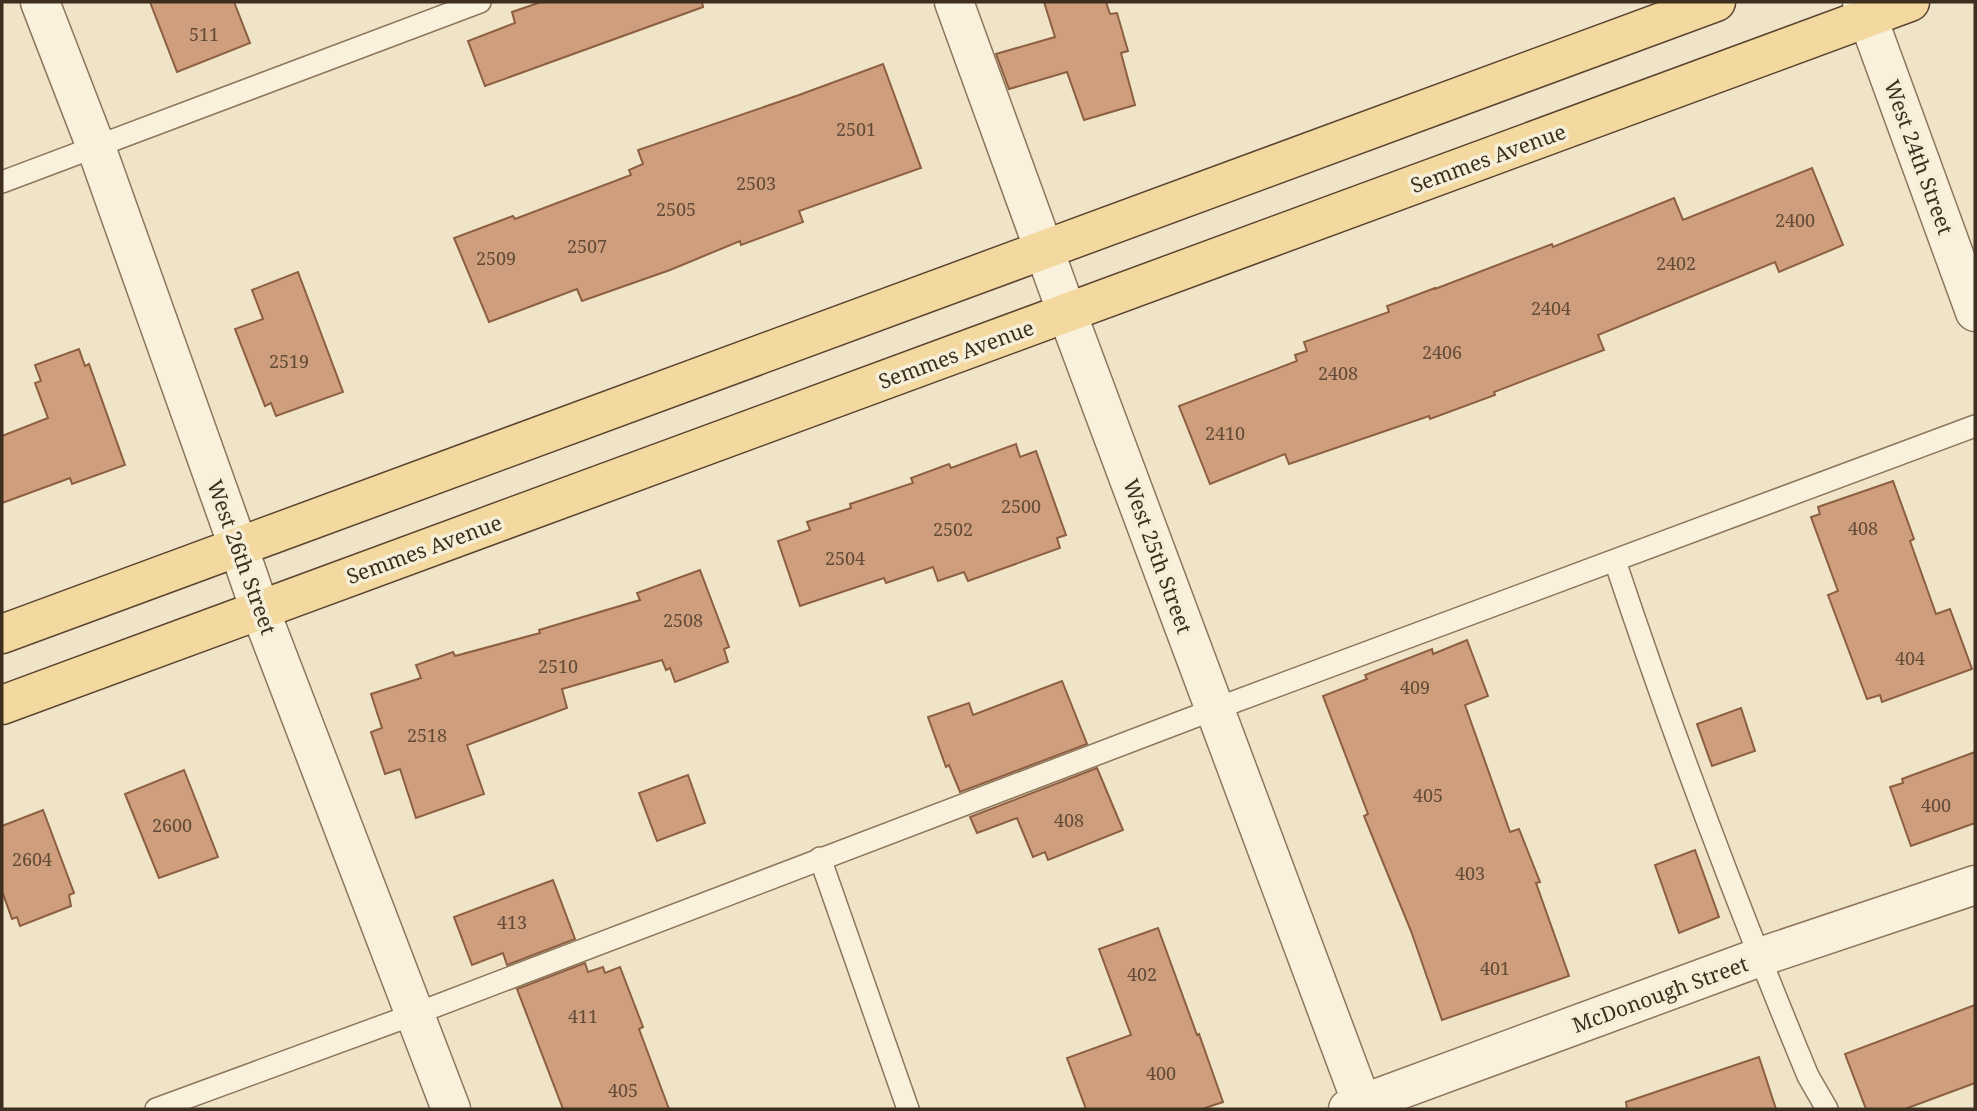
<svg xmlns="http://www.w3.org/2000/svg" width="1977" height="1111" viewBox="0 0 1977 1111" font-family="'Noto Serif',serif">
<rect width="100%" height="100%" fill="#f0e4c8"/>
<g fill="#cf9f7d" stroke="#8d5f41" stroke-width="2">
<path d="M 150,2 L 234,2 L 250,43 L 177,72 Z"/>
<path d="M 541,2 L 702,2 L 703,7 L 485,86 L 468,41 L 515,23 L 512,12 Z"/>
<path d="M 1044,2 L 1106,2 L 1110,14 L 1117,13 L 1128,51 L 1121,53 L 1135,105 L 1084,120 L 1067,72 L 1009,89 L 996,54 L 1055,37 Z"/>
<path d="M 883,64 L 921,168 L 799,211 L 803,222 L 741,245 L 740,241 L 670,270 L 582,301 L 577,289 L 489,322 L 454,238 L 513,216 L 515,219 L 631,175 L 629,170 L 643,164 L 638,150 L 799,95 Z"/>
<path d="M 1812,168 L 1843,245 L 1779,272 L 1775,262 L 1598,335 L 1604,350 L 1494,392 L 1495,395 L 1430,419 L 1429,416 L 1289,464 L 1285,454 L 1210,484 L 1179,406 L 1297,361 L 1295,355 L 1307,351 L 1304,342 L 1389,312 L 1387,306 L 1435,288 L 1435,289 L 1552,244 L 1553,247 L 1674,198 L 1683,220 Z"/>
<path d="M 298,272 L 343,392 L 276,416 L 271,403 L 265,406 L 235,329 L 263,319 L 252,290 Z"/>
<path d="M 79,349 L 85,366 L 89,364 L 125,465 L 72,484 L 70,478 L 2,503 L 2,436 L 48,418 L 35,383 L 41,381 L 35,365 Z"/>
<path d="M 1016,444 L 1020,457 L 1036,451 L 1066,535 L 1057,538 L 1060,548 L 968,581 L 964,572 L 938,581 L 933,567 L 886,583 L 884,578 L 800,606 L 778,541 L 810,530 L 807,522 L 851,508 L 850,504 L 913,483 L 911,478 L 949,464 L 951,468 Z"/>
<path d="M 1893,481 L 1914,539 L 1910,541 L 1936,614 L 1950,609 L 1972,669 L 1882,702 L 1880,695 L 1867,699 L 1828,595 L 1838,591 L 1811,517 L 1820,514 L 1818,507 Z"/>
<path d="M 700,570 L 729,647 L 724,649 L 728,662 L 675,682 L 670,668 L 666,670 L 662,660 L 562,689 L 567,708 L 467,745 L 484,794 L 416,818 L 400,769 L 385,774 L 371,732 L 382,728 L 371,694 L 421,678 L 416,665 L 453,652 L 455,656 L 540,633 L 539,630 L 640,600 L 637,593 Z"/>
<path d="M 1467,640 L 1488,696 L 1465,705 L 1510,832 L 1519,829 L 1540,882 L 1536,883 L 1569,976 L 1442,1020 L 1411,931 L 1364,816 L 1368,814 L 1323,696 L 1367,679 L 1365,675 L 1432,649 L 1433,654 Z"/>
<path d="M 1062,681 L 1087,744 L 960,792 L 949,765 L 946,767 L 928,717 L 969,703 L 973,715 Z"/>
<path d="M 1741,708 L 1755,751 L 1712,766 L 1697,724 Z"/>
<path d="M 1975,752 L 1975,823 L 1911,846 L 1890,787 L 1903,783 L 1902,779 Z"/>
<path d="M 1097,768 L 1123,830 L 1048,860 L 1045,852 L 1033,857 L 1017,818 L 977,833 L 970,817 Z"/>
<path d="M 184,770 L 218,857 L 159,878 L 125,794 Z"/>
<path d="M 688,775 L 705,823 L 657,841 L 639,793 Z"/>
<path d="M 43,810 L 74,893 L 69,895 L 71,906 L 20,926 L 17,917 L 12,919 L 2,891 L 2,826 Z"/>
<path d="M 1695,850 L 1719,917 L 1679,933 L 1655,865 Z"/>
<path d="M 553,880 L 575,939 L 507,965 L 503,953 L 472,965 L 454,917 Z"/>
<path d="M 1158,928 L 1197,1035 L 1199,1034 L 1223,1102 L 1202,1109 L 1086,1109 L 1067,1058 L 1131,1035 L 1099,949 Z"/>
<path d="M 585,963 L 588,972 L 603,967 L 605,973 L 620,967 L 643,1027 L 639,1029 L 669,1109 L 563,1109 L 517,989 Z"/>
<path d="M 1975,1005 L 1975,1083 L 1905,1109 L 1866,1109 L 1845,1054 Z"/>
<path d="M 1759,1057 L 1776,1109 L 1627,1109 L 1626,1102 Z"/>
</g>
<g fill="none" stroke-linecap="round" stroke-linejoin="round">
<defs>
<g id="service">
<path d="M 2,182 L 480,2"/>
<path d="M 1615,561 C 1673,735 1738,907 1808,1076 L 1827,1109"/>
<path d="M 820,858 L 908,1109"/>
<path d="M 156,1109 L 415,1014 L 1215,709 L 1975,426"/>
</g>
<g id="minor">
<path d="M 954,2 L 1067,313 L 1364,1109"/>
<path d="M 1862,2 L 1975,312"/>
<path d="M 238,546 L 260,610"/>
<path d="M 1348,1109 L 1760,957 L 1975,885"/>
</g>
<g id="tertiary">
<path d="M 40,2 L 96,147 L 238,546"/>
<path d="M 260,610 L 451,1109"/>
</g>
<g id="primary">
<path d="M 2,634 L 1716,2"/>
<path d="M 2,705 L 1910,2"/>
</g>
</defs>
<use href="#service" stroke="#8d765c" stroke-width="24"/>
<use href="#minor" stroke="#8d765c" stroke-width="41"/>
<use href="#tertiary" stroke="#8d765c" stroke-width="41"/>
<use href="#primary" stroke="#5b4430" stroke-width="41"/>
<use href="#service" stroke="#faf1dc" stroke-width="21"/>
<use href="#minor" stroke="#faf1dc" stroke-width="38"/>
<use href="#tertiary" stroke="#faf1dc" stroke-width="38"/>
<use href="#primary" stroke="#f3d9a0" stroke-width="38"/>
</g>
<g text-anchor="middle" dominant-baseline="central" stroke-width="7" stroke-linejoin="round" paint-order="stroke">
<g font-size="18" fill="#624a37">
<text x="204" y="34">511</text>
<text x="856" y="129">2501</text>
<text x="756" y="183">2503</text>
<text x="676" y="209">2505</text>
<text x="1795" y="220">2400</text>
<text x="587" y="246">2507</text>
<text x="496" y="258">2509</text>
<text x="1676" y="263">2402</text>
<text x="1551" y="308">2404</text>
<text x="1442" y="352">2406</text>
<text x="289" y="361">2519</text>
<text x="1338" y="373">2408</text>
<text x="1225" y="433">2410</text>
<text x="1021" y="506">2500</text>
<text x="1863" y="528">408</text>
<text x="953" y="529">2502</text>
<text x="845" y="558">2504</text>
<text x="683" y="620">2508</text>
<text x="1910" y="658">404</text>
<text x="558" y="666">2510</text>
<text x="1415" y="687">409</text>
<text x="427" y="735">2518</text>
<text x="1428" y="795">405</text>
<text x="1936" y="805">400</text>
<text x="1069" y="820">408</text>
<text x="172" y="825">2600</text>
<text x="32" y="859">2604</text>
<text x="1470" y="873">403</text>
<text x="512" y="922">413</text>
<text x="1495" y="968">401</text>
<text x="1142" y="974">402</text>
<text x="583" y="1016">411</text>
<text x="1161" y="1073">400</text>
<text x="623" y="1090">405</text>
</g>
<g font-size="21" fill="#3d2e20" stroke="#f7eed8">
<text transform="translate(1919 157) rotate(70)">West 24th Street</text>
<text transform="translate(1488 158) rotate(-20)">Semmes Avenue</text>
<text transform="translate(956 354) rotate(-20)">Semmes Avenue</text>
<text transform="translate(424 549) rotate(-20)">Semmes Avenue</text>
<text transform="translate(1158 556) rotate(70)">West 25th Street</text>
<text transform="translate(242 557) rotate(70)">West 26th Street</text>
<text transform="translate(1660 994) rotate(-20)">McDonough Street</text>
</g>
</g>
<rect width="1977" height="1111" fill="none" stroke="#3d2e20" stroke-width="7"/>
</svg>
